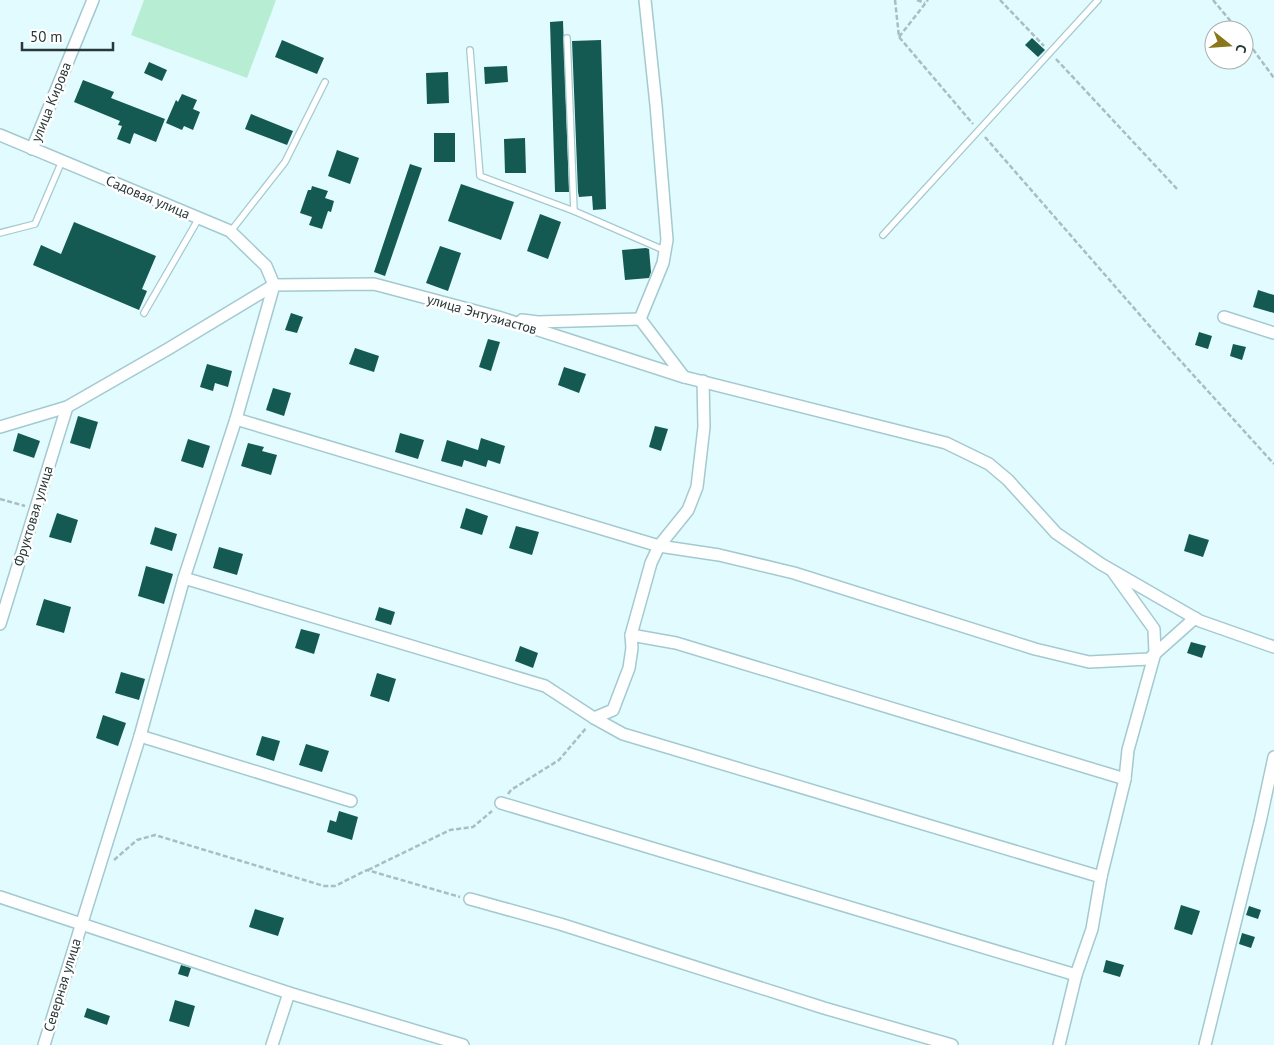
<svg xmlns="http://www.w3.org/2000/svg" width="1274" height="1045" viewBox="0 0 1274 1045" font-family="'PT Sans',sans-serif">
<rect width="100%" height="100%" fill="#e2fbfe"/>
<path fill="#b7eed3" d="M 144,0 L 276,0 L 247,78 L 131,35 Z"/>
<g fill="#145a53">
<path d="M 563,21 L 569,192 L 555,192 L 550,22 Z"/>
<path d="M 1032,38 L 1045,50 L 1038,57 L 1025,45 Z"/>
<path d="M 282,40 L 324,58 L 317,74 L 275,57 Z"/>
<path d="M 601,40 L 606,209 L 593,210 L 592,196 L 579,197 L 578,192 L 572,41 Z"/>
<path d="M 149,62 L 167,70 L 162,81 L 144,73 Z"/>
<path d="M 507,66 L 508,82 L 485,84 L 484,67 Z"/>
<path d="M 448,72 L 449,103 L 427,104 L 426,73 Z"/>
<path d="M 83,80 L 114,92 L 111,98 L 165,119 L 156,142 L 134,133 L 130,144 L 117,139 L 122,126 L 118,125 L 120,121 L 74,102 Z"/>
<path d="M 182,94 L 197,100 L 193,109 L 200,112 L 193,130 L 184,126 L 182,130 L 166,123 L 176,100 L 178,102 Z"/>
<path d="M 251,114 L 293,131 L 287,145 L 245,129 Z"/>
<rect x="434" y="133" width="21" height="29"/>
<path d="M 525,138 L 526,173 L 505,173 L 504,139 Z"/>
<path d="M 337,150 L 359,158 L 350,184 L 328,176 Z"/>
<path d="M 410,164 L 422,168 L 385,276 L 374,272 Z"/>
<path d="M 461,184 L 514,202 L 501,240 L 448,221 Z"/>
<path d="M 312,186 L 328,191 L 325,198 L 334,201 L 331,212 L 328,211 L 322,229 L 309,225 L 312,217 L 300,213 L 308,190 L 311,190 Z"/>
<path d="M 540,214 L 561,222 L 548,259 L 527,251 Z"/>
<path d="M 74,222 L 156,256 L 142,289 L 147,291 L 139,310 L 33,265 L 41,245 L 61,254 Z"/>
<path d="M 440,246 L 461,253 L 448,291 L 426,283 Z"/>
<path d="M 646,248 L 649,249 L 651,272 L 649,278 L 625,280 L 622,250 Z"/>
<path d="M 1258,290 L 1274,295 L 1274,313 L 1253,307 Z"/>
<path d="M 291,313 L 303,317 L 297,333 L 285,330 Z"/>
<path d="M 1199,332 L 1212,336 L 1208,349 L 1195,345 Z"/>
<path d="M 488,339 L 500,342 L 491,371 L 479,367 Z"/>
<path d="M 1233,344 L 1246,347 L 1242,360 L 1230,356 Z"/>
<path d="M 355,348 L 379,356 L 374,372 L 349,364 Z"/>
<path d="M 207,364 L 232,371 L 228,387 L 215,383 L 213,391 L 200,387 Z"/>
<path d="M 564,367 L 586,374 L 579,393 L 558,385 Z"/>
<path d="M 273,388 L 291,393 L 284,416 L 266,410 Z"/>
<path d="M 78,416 L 98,422 L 90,449 L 70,443 Z"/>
<path d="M 655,426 L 668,429 L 661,451 L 649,447 Z"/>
<path d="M 18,433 L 40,441 L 34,458 L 13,451 Z"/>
<path d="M 400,433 L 424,440 L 418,459 L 395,452 Z"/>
<path d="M 481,438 L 505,446 L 500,464 L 488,460 L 486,467 L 464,460 L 462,467 L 441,461 L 447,440 L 478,450 Z"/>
<path d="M 188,439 L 210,446 L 203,468 L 181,461 Z"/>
<path d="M 248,443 L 264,447 L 262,451 L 277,455 L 271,475 L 241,466 Z"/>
<path d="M 466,508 L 488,516 L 482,535 L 460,528 Z"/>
<path d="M 57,513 L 78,520 L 71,543 L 49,537 Z"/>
<path d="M 516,526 L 539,532 L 532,555 L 509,548 Z"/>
<path d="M 155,527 L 177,534 L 172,551 L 150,544 Z"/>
<path d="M 1189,534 L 1209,540 L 1203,557 L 1184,551 Z"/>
<path d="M 219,547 L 243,554 L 237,575 L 213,568 Z"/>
<path d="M 146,566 L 173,574 L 164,604 L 138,596 Z"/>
<path d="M 44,599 L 71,607 L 64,633 L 36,625 Z"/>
<path d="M 379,607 L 395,612 L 391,625 L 375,620 Z"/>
<path d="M 301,629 L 320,634 L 314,654 L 295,648 Z"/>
<path d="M 1191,642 L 1206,646 L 1202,658 L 1187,653 Z"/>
<path d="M 520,646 L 538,653 L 533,668 L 515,661 Z"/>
<path d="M 121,672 L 145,679 L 139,700 L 115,693 Z"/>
<path d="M 377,673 L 396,679 L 389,702 L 370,696 Z"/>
<path d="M 103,715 L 126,723 L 118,746 L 96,738 Z"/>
<path d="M 262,736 L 280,741 L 274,761 L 256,755 Z"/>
<path d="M 306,744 L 329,751 L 322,772 L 299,765 Z"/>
<path d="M 339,811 L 358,817 L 352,840 L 327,832 L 330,820 L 336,822 Z"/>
<path d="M 1181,905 L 1200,911 L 1192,935 L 1174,929 Z"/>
<path d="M 1249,906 L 1261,910 L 1258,919 L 1246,915 Z"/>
<path d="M 255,909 L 284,918 L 278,936 L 249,927 Z"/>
<path d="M 1242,933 L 1255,937 L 1251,948 L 1239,944 Z"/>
<path d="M 1106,960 L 1124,965 L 1120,977 L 1103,972 Z"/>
<path d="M 181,965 L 191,968 L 188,977 L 178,974 Z"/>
<path d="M 175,1000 L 195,1006 L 189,1027 L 169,1021 Z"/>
<path d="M 87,1008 L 110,1016 L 107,1025 L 84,1017 Z"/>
</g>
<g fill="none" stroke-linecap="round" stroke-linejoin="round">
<defs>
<g id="lane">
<path d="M 470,50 L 480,176 L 574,211 L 567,38"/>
<path d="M 574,211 L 666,251"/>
<path d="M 231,231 L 285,162 L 325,82"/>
<path d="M 0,233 L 35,224 L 62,161"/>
<path d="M 883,235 L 1098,0"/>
<path d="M 144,313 L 199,218"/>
</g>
<g id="street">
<path d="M 645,0 L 656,105 L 667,240 L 663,263 L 640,319 L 684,377"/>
<path d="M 0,135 L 230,231 L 266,266 L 274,285"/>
<path d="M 32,149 L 93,0"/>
<path d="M 1224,317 L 1274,333"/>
<path d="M 522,320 L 538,322 L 640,319"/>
<path d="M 236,419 L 659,546 L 719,555 L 794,573 L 1035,649 L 1089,662 L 1149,659 L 1195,618"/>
<path d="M 0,427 L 67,407 L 168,349 L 274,285 L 374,284 L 498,317 L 684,377 L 946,443 L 989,464 L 1008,480 L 1056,533 L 1101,564 L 1200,621 L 1274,647"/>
<path d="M 184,578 L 545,686 L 594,718 L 623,734 L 1101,877"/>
<path d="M 0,624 L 67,407"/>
<path d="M 631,635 L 676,643 L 1125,779"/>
<path d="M 594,718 L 613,710 L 629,668 L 632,648 L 631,635 L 651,563 L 659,546 L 688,510 L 697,487 L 704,427 L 703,381"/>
<path d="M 140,736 L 351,801"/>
<path d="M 501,803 L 1076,975"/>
<path d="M 0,897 L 289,993 L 463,1045"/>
<path d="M 470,899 L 560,924 L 824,1008 L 952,1045"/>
<path d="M 44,1045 L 140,736 L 184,578 L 236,419 L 274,285"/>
<path d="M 272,1045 L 289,993"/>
<path d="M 1059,1045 L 1076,975 L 1092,929 L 1101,877 L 1125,779 L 1128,750 L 1155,653 L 1154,629 L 1113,572"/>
<path d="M 1205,1045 L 1260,822 L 1274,757"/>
</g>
</defs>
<use href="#lane" stroke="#a3cad0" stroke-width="8"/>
<use href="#street" stroke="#a3cad0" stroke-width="14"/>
<g stroke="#a8bec1" stroke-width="2.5" stroke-dasharray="5 2.5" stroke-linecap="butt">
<path d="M 895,0 L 899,37 L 973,124"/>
<path d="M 917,0 L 925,3"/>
<path d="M 1000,0 L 1044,46"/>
<path d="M 1213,0 L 1238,30"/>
<path d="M 899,37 L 928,0"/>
<path d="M 1244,37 L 1274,78"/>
<path d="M 1056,59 L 1178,190"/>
<path d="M 985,137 L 1167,346 L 1274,464"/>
<path d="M 0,499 L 25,506"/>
<path d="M 508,794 L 511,790 L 559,760 L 587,727"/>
<path d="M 114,860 L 137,840 L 155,835 L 324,886 L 335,886 L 367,870 L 460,897"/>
<path d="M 368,870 L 450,830 L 473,827 L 492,811"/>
</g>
<use href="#lane" stroke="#fff" stroke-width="5.5"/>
<use href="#street" stroke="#fff" stroke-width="11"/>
</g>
<g text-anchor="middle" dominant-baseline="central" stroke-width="5" stroke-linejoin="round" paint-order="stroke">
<g font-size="14" fill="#28383a" stroke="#fff">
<text transform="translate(51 102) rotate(-68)">улица Кирова</text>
<text transform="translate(148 197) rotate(23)">Садовая улица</text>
<text transform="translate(482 314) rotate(16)">улица Энтузиастов</text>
<text transform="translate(33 516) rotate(-73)">Фруктовая улица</text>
<text transform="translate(62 985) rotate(-73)">Северная улица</text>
</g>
</g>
<g transform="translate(1229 45) rotate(107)"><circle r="24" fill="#ffffff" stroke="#a9afb0"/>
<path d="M0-4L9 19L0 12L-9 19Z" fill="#8a771b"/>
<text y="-8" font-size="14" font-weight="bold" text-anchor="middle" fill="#28383a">С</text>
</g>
<path d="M22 42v8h91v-8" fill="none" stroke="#28383a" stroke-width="2.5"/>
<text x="30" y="42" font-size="15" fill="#28383a" stroke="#ffffff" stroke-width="4" paint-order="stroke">50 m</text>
</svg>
